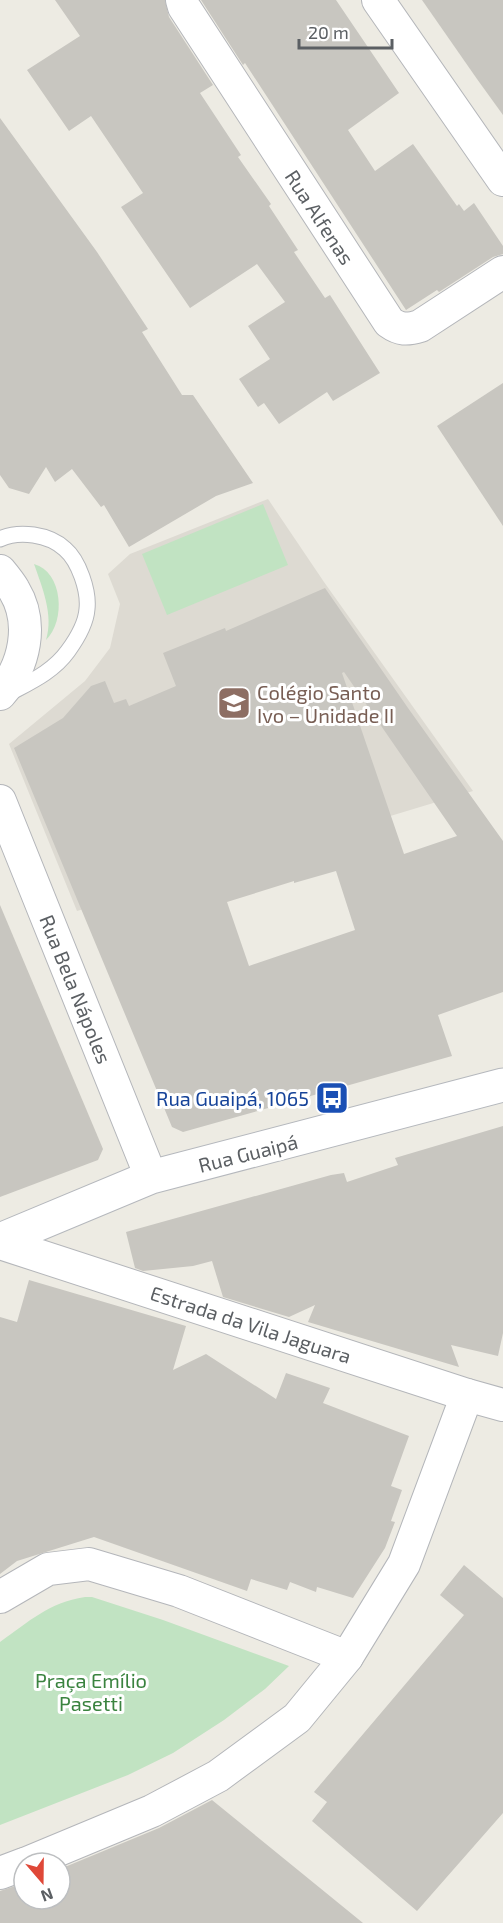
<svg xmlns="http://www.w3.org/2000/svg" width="503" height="1923" viewBox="0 0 503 1923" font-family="'Exo 2',sans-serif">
<rect width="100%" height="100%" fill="#edebe3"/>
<path fill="#dddad2" d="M 268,499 L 324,582 L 473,791 L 77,911 L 9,744 L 85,681 L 110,648 L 120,604 L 108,574 L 130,554 Z"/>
<g fill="#c1e3c2">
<path d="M 263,504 L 288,565 L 167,615 L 142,554 Z"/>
<path d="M 34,564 C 63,572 66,621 46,640 C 54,615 42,587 34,564 Z"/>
<path d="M 85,1597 L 92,1597 L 163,1620 L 289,1666 L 265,1689 L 224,1720 L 173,1753 L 128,1775 L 0,1825 L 0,1642 C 30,1621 48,1603 85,1597 Z"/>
</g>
<g fill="#c8c6c0" fill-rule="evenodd">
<path d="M 55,0 L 165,0 L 169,17 L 213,85 L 200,93 L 241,155 L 238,157 L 271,204 L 269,206 L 298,250 L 294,252 L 325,298 L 330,295 L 380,373 L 333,401 L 327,392 L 279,424 L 264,403 L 258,407 L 239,379 L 270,359 L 248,326 L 285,302 L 257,264 L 190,308 L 121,207 L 143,193 L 91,116 L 69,131 L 27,70 L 80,36 Z"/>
<path d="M 201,0 L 336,0 L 399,93 L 348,130 L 375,171 L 413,144 L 457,206 L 459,204 L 464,211 L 474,203 L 503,246 L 503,254 L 493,257 L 439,292 L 437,290 L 406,310 L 245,63 L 243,65 Z"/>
<path d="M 422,0 L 503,0 L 503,115 L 477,79 Z"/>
<path d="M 0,118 L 97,252 L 148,329 L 142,332 L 182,395 L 193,395 L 253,483 L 216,496 L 129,547 L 104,505 L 101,507 L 72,469 L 55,482 L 46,467 L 29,494 L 9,488 L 0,475 Z"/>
<path d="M 503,383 L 503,526 L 437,426 Z"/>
<path d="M 325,588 L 408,708 L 503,841 L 503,992 L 438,1015 L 452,1056 L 183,1132 L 172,1127 L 14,748 L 63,718 L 91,686 L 105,681 L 114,703 L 126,699 L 129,706 L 176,686 L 163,653 L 225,628 L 226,631 ZM 344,672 L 457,836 L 404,854 L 342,673 ZM 336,871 L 355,930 L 249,966 L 227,902 L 294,881 L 294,883 Z"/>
<path d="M 0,905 L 103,1149 L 98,1160 L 0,1197 Z"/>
<path d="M 503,1126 L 503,1333 L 498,1356 L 451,1345 L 459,1367 L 308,1322 L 315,1305 L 289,1317 L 223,1297 L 212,1261 L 193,1266 L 143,1271 L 135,1268 L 126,1232 L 331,1175 L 344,1173 L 347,1182 L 398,1165 L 395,1158 Z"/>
<path d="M 29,1280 L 186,1326 L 173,1370 L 206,1354 L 276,1399 L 286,1373 L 330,1388 L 323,1403 L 409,1436 L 391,1486 L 402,1490 L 391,1521 L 395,1522 L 385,1548 L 353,1598 L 317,1587 L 316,1592 L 290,1582 L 287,1590 L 251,1579 L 247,1591 L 94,1537 L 17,1561 L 0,1574 L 0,1317 L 17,1322 Z"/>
<path d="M 464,1565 L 503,1598 L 503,1813 L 417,1911 L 312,1821 L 327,1802 L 314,1792 L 464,1615 L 440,1595 Z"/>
<path d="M 212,1800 L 363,1923 L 0,1923 L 0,1891 L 24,1883 L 24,1899 L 60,1899 L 60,1869 L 159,1828 Z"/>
</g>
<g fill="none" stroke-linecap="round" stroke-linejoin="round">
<defs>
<path id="service" d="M 0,539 C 19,530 49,534 65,549 C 79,561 89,591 87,609 C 86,623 76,640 68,651 C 53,672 30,682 8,694"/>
<g id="minor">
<path d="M 182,0 L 184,7 L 389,322 C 400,330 407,330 420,326 L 503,272"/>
<path d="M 378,0 L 503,180"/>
<path d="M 0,571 C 5,577 10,583 14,590 C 34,623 25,666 0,694"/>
<path d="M 0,801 L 151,1177"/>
<path d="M 0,1243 L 467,1395 L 503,1405"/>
<path d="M 0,1597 L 48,1569 L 89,1564 L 179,1591 L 347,1657"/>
<path d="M 27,1863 L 152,1811 L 218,1776 L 297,1718 L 347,1657 L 404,1564 L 467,1395"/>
<path d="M 0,1873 L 24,1864"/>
</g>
<path id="secondary" d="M 0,1240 L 151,1177 L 503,1085"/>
</defs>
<use href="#service" stroke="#b4b6ba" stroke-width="17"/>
<use href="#minor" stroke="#b4b6ba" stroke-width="34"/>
<use href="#secondary" stroke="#b5b8bd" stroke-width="35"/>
<use href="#service" stroke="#fff" stroke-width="15"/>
<use href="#minor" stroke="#fff" stroke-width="32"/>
<use href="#secondary" stroke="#fff" stroke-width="33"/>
</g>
<defs>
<symbol id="school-square" viewBox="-11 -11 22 22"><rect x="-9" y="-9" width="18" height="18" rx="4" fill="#8d6e63" stroke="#fff"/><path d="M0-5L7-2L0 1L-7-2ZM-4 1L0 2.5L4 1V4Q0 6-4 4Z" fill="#fff"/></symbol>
<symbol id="bus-square" viewBox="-11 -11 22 22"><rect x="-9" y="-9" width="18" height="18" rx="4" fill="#1a4fb4" stroke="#fff"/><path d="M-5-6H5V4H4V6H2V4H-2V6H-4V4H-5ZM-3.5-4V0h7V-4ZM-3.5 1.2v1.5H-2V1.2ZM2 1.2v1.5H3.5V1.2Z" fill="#fff"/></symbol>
</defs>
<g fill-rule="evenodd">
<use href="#school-square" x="215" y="684" width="38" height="38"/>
<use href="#bus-square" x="313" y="1079" width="38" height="38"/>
</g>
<g text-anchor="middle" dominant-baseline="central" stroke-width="6" stroke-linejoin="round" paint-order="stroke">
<g font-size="20" fill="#5b5f63" stroke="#fff">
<text transform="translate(320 217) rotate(57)">Rua Alfenas</text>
<text transform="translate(76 989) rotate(68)">Rua Bela Nápoles</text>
<text transform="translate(248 1153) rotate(-14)">Rua Guaipá</text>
<text transform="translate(251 1324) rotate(18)">Estrada da Vila Jaguara</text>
</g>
<g font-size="20" fill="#785e54" stroke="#fff" text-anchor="start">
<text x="257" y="692">Colégio Santo<tspan x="257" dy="23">Ivo – Unidade II</tspan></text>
</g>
<g font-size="20" fill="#164399" stroke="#fff" text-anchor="end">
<text x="309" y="1098">Rua Guaipá, 1065</text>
</g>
<g font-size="20" fill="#3a833f" stroke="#fff">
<text x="91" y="1680">Praça Emílio<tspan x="91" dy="23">Pasetti</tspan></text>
</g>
</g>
<g transform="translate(42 1881) rotate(160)"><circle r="28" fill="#ffffff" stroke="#bdbfc1" stroke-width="1.5"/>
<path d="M0-4.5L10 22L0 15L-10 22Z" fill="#df4838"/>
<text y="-9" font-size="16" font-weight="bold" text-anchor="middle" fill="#5b5f63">N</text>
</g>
<path d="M299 39v9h93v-9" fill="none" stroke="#5b5f63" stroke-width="3"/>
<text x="308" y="39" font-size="18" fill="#5b5f63" stroke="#ffffff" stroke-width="4.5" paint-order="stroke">20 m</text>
</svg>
